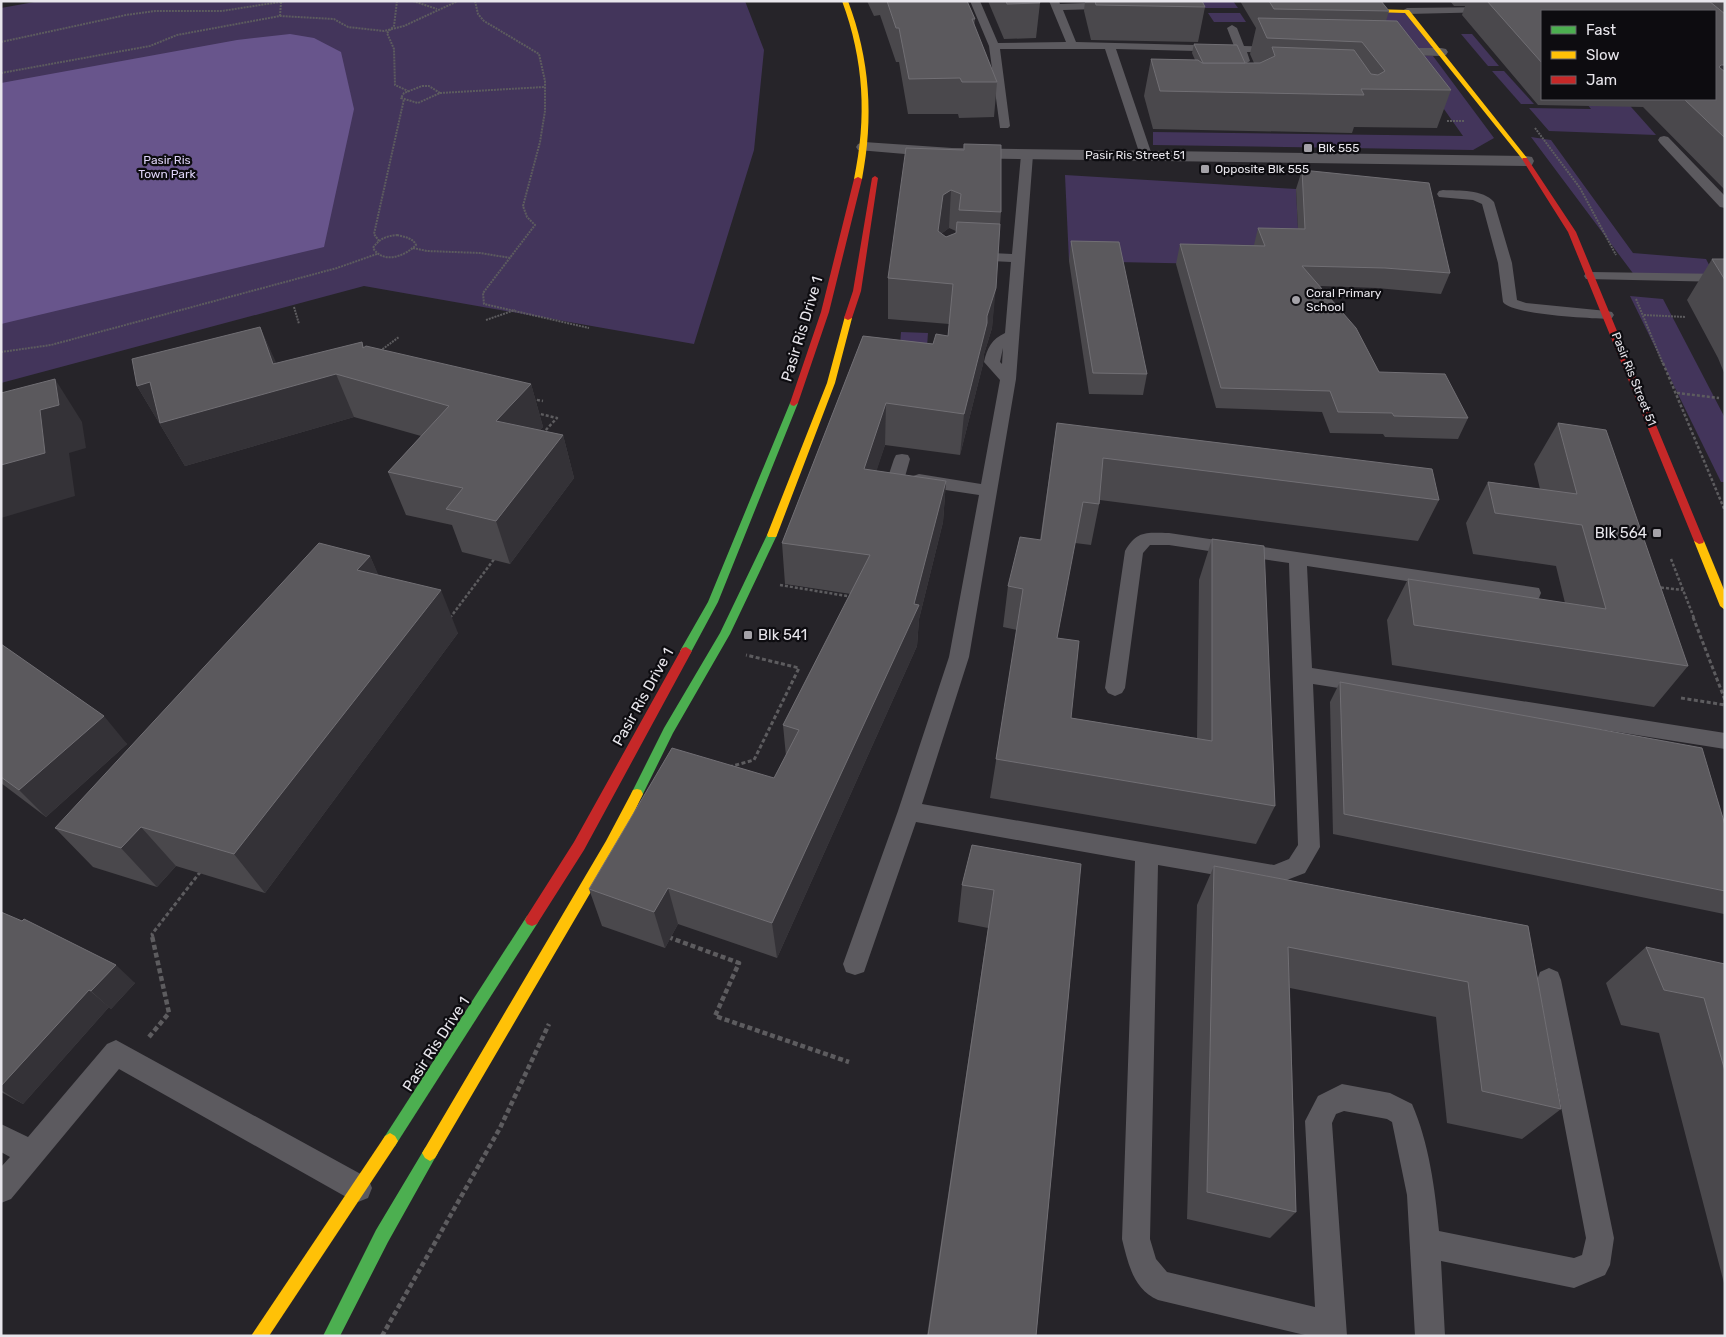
<svg xmlns="http://www.w3.org/2000/svg" width="1726" height="1337" viewBox="0 0 1726 1337" font-family="Rubik,sans-serif">
<rect width="100%" height="100%" fill="#262429"/>
<g fill="#43355b">
<path d="M 40,1 L 745,1 L 764,50 L 754,150 L 694,344 L 364,286 L 1,383 L 1,8 Z"/>
<path d="M 1201,1 L 1233,1 L 1238,8 L 1205,8 Z"/>
<path d="M 1372,10 L 1407,11 L 1441,52 L 1403,52 Z"/>
<path d="M 1208,13 L 1240,13 L 1246,22 L 1214,22 Z"/>
<path d="M 1461,34 L 1472,34 L 1499,66 L 1488,66 Z"/>
<path d="M 1405,54 L 1433,56 L 1494,138 L 1473,150 L 1153,145 L 1153,132 L 1463,136 Z"/>
<path d="M 1492,71 L 1504,71 L 1534,104 L 1521,104 Z"/>
<path d="M 1624,99 L 1656,135 L 1549,131 L 1529,108 L 1591,109 L 1584,100 Z"/>
<path d="M 1531,137 L 1551,140 L 1633,253 L 1706,259 L 1716,278 L 1635,276 Z"/>
<path d="M 1065,175 L 1296,189 L 1299,248 L 1259,265 L 1069,261 Z"/>
<path d="M 1630,296 L 1663,299 L 1725,418 L 1725,482 L 1721,482 Z"/>
<path d="M 901,332 L 928,333 L 926,360 L 899,359 Z"/>
</g>
<path fill="#68558c" d="M 290,34 L 314,38 L 341,52 L 354,109 L 324,247 L 1,324 L 1,83 L 237,40 Z"/>
<g fill="none" stroke-linecap="round" stroke-linejoin="round">
<g stroke="#5d5c5f" stroke-width="2" stroke-dasharray="2 1" stroke-linecap="butt">
<path d="M 397,1 L 394,26 L 387,33 L 394,49 L 395,85 L 408,91"/>
<path d="M 413,1 L 437,9"/>
<path d="M 475,1 L 478,14 L 484,21 L 539,54 L 545,81 L 545,111 L 540,142 L 523,206 L 527,217 L 535,225 L 483,293 L 484,304 L 589,328"/>
<path d="M 280,16 L 281,2"/>
<path d="M 1,42 L 126,15 L 155,11 L 222,11 L 286,1"/>
<path d="M 1,73 L 150,46 L 177,35 L 280,16 L 334,19 L 348,27 L 384,31 L 404,26 L 458,1"/>
<path d="M 422,86 L 429,86 L 440,93 L 418,103 L 401,98 L 404,93 Z"/>
<path d="M 440,93 L 544,87"/>
<path d="M 1447,121 L 1464,121"/>
<path d="M 1535,128 L 1580,188 L 1616,255"/>
<path d="M 397,235 C 405,237 413,238 416,245 C 404,257 383,264 373,248 C 379,239 386,236 397,235 Z"/>
<path d="M 379,241 L 374,234 L 404,99"/>
<path d="M 413,248 L 427,251 L 480,253 L 511,258"/>
<path d="M 1636,299 L 1663,364"/>
<path d="M 294,307 L 299,324"/>
<path d="M 1644,315 L 1686,317"/>
<path d="M 486,320 L 515,310"/>
<path d="M 380,351 L 399,337"/>
<path d="M 1,352 L 51,345 L 337,268 L 377,254"/>
</g>
<g stroke="#5d5c5f" stroke-width="2.5" stroke-dasharray="3 2" stroke-linecap="butt">
<path d="M 1663,363 L 1725,511"/>
<path d="M 1677,393 L 1719,398"/>
<path d="M 532,399 L 543,401"/>
<path d="M 536,413 L 557,418 L 543,433"/>
<path d="M 1671,559 L 1694,618"/>
<path d="M 780,585 L 853,597"/>
<path d="M 1656,587 L 1683,590"/>
<path d="M 450,618 L 495,558"/>
</g>
<g stroke="#5d5c5f" stroke-width="3" stroke-dasharray="4 2.5" stroke-linecap="butt">
<path d="M 1693,617 L 1725,700"/>
<path d="M 449,619 L 451,617"/>
<path d="M 1681,698 L 1725,705"/>
<path d="M 729,767 L 754,760 L 799,668 L 746,655"/>
<path d="M 153,937 L 152,934 L 201,871"/>
</g>
<g stroke="#5d5c5f" stroke-width="4.5" stroke-dasharray="5 3" stroke-linecap="butt">
<path d="M 668,937 L 739,963 L 715,1016 L 849,1062"/>
<path d="M 149,1037 L 169,1013 L 152,936"/>
<path d="M 382,1336 L 500,1128 L 549,1024"/>
</g>
<g fill="#5c5a5f" fill-rule="evenodd">
<path d="M 970,1 L 980,1 L 998,43 L 1066,42 L 1049,1 L 1059,1 L 1060,4 L 1138,1 L 1140,5 L 1135,8 L 1063,10 L 1076,42 L 1234,46 L 1227,28 L 1232,25 L 1237,28 L 1244,46 L 1277,47 L 1282,50 L 1277,53 L 1247,52 L 1250,61 L 1245,64 L 1241,63 L 1236,52 L 1116,49 L 1152,155 L 1146,159 L 1140,155 L 1105,49 L 1000,49 L 1010,126 L 1008,128 L 1000,128 L 989,46 Z"/>
<path d="M 1490,7 L 1493,8 L 1493,12 L 1407,14 L 1402,11 L 1407,8 Z"/>
<path d="M 1664,136 L 1668,137 L 1725,196 L 1725,208 L 1720,207 L 1660,143 L 1658,140 L 1660,137 Z"/>
<path d="M 1027,151 L 1033,155 L 1016,379 L 969,657 L 922,804 L 1274,865 L 1289,859 L 1298,845 L 1289,563 L 1169,545 L 1150,545 L 1143,553 L 1125,688 L 1122,693 L 1115,696 L 1108,693 L 1105,688 L 1125,551 C 1137,530 1147,533 1169,533 L 1539,588 L 1541,593 L 1539,598 L 1532,600 L 1307,566 L 1312,668 L 1725,733 L 1725,749 L 1313,684 L 1320,847 L 1305,873 L 1274,885 L 1158,865 L 1150,1239 L 1156,1259 L 1167,1272 L 1315,1307 L 1305,1121 L 1318,1096 L 1342,1084 L 1390,1093 L 1412,1104 C 1429,1143 1435,1189 1439,1231 L 1574,1258 L 1582,1255 L 1586,1238 L 1537,980 L 1540,972 L 1549,968 L 1558,972 L 1561,980 L 1614,1238 L 1610,1265 L 1605,1275 L 1574,1288 L 1441,1261 L 1445,1336 L 1415,1336 L 1407,1195 L 1392,1122 L 1387,1119 L 1344,1111 L 1336,1114 L 1332,1123 L 1347,1336 L 1309,1336 L 1158,1300 C 1133,1289 1128,1263 1122,1239 L 1135,861 L 916,822 L 864,972 L 855,975 L 846,972 L 843,964 L 898,811 L 949,657 L 979,495 L 919,486 L 913,484 L 910,480 L 913,476 L 919,474 L 981,484 L 1000,380 L 984,362 C 987,348 992,339 1005,333 L 1011,262 L 971,260 L 964,256 L 971,252 L 1012,254 L 1021,155 ZM 1003,348 L 1002,364 L 1000,362 Z"/>
<path d="M 1443,190 C 1459,191 1483,189 1494,202 L 1512,263 L 1517,300 L 1526,303 L 1607,311 L 1612,312 L 1614,315 L 1612,318 L 1607,319 C 1588,318 1512,315 1503,302 L 1498,263 L 1482,204 L 1473,200 L 1439,197 L 1437,194 L 1439,191 Z"/>
<path d="M 1591,272 L 1725,274 L 1725,282 L 1586,279 L 1584,276 L 1586,273 Z"/>
<path d="M 902,454 L 908,455 L 910,459 L 899,498 L 896,502 L 890,504 L 884,502 L 881,498 L 894,459 L 896,455 Z"/>
<path d="M 116,1040 L 368,1178 L 372,1188 L 368,1198 L 358,1202 L 348,1198 L 119,1069 L 11,1199 L 1,1203 L 1,1167 L 10,1157 L 1,1152 L 1,1124 L 28,1137 L 107,1044 Z"/>
</g>
<g fill="#5c5a5f" fill-rule="evenodd">
<path d="M 1392,33 L 1397,34 L 1407,48 L 1441,48 L 1446,49 L 1448,52 L 1446,55 L 1441,56 L 1398,55 L 1385,37 L 1387,34 Z"/>
<path d="M 864,142 L 952,148 L 1526,156 L 1532,157 L 1534,161 L 1532,165 L 1526,166 L 952,158 L 858,150 L 856,147 L 858,144 Z"/>
</g>
<g fill="#4caf50" fill-rule="evenodd">
<path d="M 794,400 L 798,403 L 718,602 L 690,654 L 682,654 L 680,651 L 708,602 L 790,403 Z"/>
<path d="M 772,532 L 777,535 L 730,634 L 673,733 L 641,798 L 637,799 L 633,798 L 631,794 L 664,728 L 720,633 L 767,535 Z"/>
<path d="M 532,914 L 537,916 L 539,920 L 537,924 L 395,1146 L 390,1149 L 385,1146 L 382,1141 L 385,1136 L 527,916 Z"/>
<path d="M 430,1145 L 435,1148 L 438,1153 L 435,1158 L 388,1242 L 340,1336 L 323,1336 L 376,1230 L 425,1148 Z"/>
</g>
<g fill="#ffc107" fill-rule="evenodd">
<path d="M 842,1 L 848,1 C 870,59 874,118 862,179 L 858,181 L 854,179 C 867,118 864,60 842,1 Z"/>
<path d="M 1370,9 L 1409,10 L 1527,158 L 1527,160 L 1523,160 L 1405,13 L 1372,12 Z"/>
<path d="M 845,316 L 852,318 L 835,383 L 777,535 L 776,537 L 768,537 L 767,535 L 827,383 Z"/>
<path d="M 1699,538 L 1704,541 L 1725,592 L 1725,610 L 1720,606 L 1694,541 Z"/>
<path d="M 637,789 L 641,790 L 643,794 L 616,849 L 435,1158 L 430,1161 L 425,1158 L 422,1153 L 425,1148 L 606,841 L 633,790 Z"/>
<path d="M 390,1133 L 395,1136 L 398,1141 L 395,1146 L 269,1336 L 251,1336 L 385,1136 Z"/>
</g>
<g fill="#c62828" fill-rule="evenodd">
<path d="M 1523,158 L 1527,158 L 1576,232 L 1704,541 L 1703,543 L 1699,544 L 1694,541 L 1568,232 L 1522,159 Z"/>
<path d="M 875,176 L 878,178 L 861,291 L 852,318 L 848,320 L 844,318 L 853,291 L 872,178 Z"/>
<path d="M 858,177 L 862,179 L 829,312 L 798,403 L 794,406 L 791,405 L 790,403 L 821,312 L 854,179 Z"/>
<path d="M 686,647 L 692,651 L 584,850 L 537,924 L 532,926 L 527,924 L 525,920 L 527,916 L 574,842 L 682,648 Z"/>
</g>
</g>
<g fill="#4a484c" fill-rule="evenodd">
<path d="M 867,1 L 967,1 L 975,19 L 974,26 L 997,82 L 994,117 L 959,118 L 958,114 L 908,114 L 899,62 L 896,62 L 880,15 L 874,16 Z"/>
<path d="M 988,1 L 1039,1 L 1040,3 L 1036,38 L 1004,39 Z"/>
<path d="M 1085,1 L 1202,1 L 1205,7 L 1198,42 L 1091,40 L 1084,11 Z"/>
<path d="M 1240,1 L 1381,1 L 1389,11 L 1386,21 L 1451,90 L 1437,128 L 1354,127 L 1352,133 L 1153,129 L 1144,96 L 1151,59 L 1195,60 L 1192,53 L 1194,44 L 1245,63 L 1254,63 L 1250,54 L 1256,28 Z"/>
<path d="M 1450,1 L 1725,1 L 1725,190 L 1643,107 L 1538,105 L 1462,15 L 1465,6 L 1454,6 ZM 1542,11 L 1715,99 L 1542,99 Z"/>
<path d="M 964,144 L 1001,212 L 992,328 L 984,354 L 983,364 L 960,455 L 885,445 L 876,471 L 946,481 L 943,522 L 919,619 L 917,646 L 777,958 L 678,924 L 665,948 L 602,926 L 589,889 L 774,778 L 786,756 L 783,725 L 851,594 L 785,584 L 782,543 L 863,336 L 933,344 L 948,336 L 949,324 L 888,319 L 888,278 L 963,150 ZM 949,228 L 956,231 L 956,233 L 946,237 L 941,234 Z"/>
<path d="M 1302,170 L 1450,273 L 1441,294 L 1377,288 L 1320,286 L 1379,372 L 1468,418 L 1458,439 L 1385,437 L 1383,434 L 1330,433 L 1322,412 L 1216,408 L 1176,264 L 1180,244 L 1254,245 L 1258,228 L 1298,229 L 1296,189 Z"/>
<path d="M 1071,241 L 1147,374 L 1143,395 L 1089,394 L 1069,261 Z"/>
<path d="M 1712,259 L 1725,259 L 1725,375 L 1718,358 L 1687,300 Z"/>
<path d="M 260,327 L 276,364 L 362,342 L 364,348 L 531,384 L 543,427 L 540,430 L 563,435 L 574,478 L 510,564 L 462,552 L 452,525 L 406,515 L 388,472 L 421,436 L 354,417 L 185,466 L 137,386 Z"/>
<path d="M 1057,423 L 1439,500 L 1418,541 L 1100,500 L 1091,545 L 1075,543 L 1057,638 L 1071,718 L 1197,738 L 1199,580 L 1212,539 L 1275,806 L 1256,844 L 990,798 L 1017,630 L 1003,627 L 1008,586 L 1040,540 Z"/>
<path d="M 1558,423 L 1688,666 L 1654,707 L 1392,665 L 1387,620 L 1408,579 L 1565,603 L 1556,566 L 1473,554 L 1466,523 L 1488,482 L 1540,489 L 1534,464 Z"/>
<path d="M 370,556 L 378,575 L 458,633 L 265,893 L 176,866 L 157,887 L 93,867 L 55,828 Z"/>
<path d="M 1,644 L 127,744 L 46,817 L 1,783 Z"/>
<path d="M 1340,682 L 1725,825 L 1725,913 L 1724,914 L 1333,834 L 1330,702 Z"/>
<path d="M 1081,864 L 1036,1336 L 927,1336 L 988,928 L 958,922 L 962,885 Z"/>
<path d="M 1214,866 L 1528,926 L 1561,1109 L 1522,1139 L 1447,1123 L 1436,1017 L 1290,988 L 1296,1212 L 1270,1238 L 1187,1219 L 1197,905 Z"/>
<path d="M 1,912 L 135,983 L 111,1009 L 109,1007 L 23,1104 L 1,1092 Z"/>
<path d="M 1646,947 L 1725,964 L 1725,1287 L 1659,1033 L 1621,1025 L 1606,983 Z"/>
</g>
<g fill="#343237">
<path d="M 1721,65 L 1725,65 L 1725,80 L 1715,76 Z"/>
<path d="M 951,190 L 949,228 L 941,234 L 938,231 L 943,195 Z"/>
<path d="M 996,288 L 992,328 L 984,354 L 983,364 L 960,455 L 964,414 L 987,316 Z"/>
<path d="M 260,327 L 279,369 L 336,374 L 354,417 L 185,466 L 137,386 L 150,382 L 273,364 Z"/>
<path d="M 55,379 L 82,422 L 86,448 L 69,453 L 75,496 L 1,518 L 1,465 Z"/>
<path d="M 531,384 L 543,427 L 509,464 L 496,421 Z"/>
<path d="M 886,403 L 885,445 L 864,510 L 864,469 Z"/>
<path d="M 563,435 L 574,478 L 510,564 L 496,521 Z"/>
<path d="M 946,481 L 943,522 L 919,619 L 917,646 L 777,958 L 772,923 L 914,604 Z"/>
<path d="M 370,556 L 389,599 L 357,570 Z"/>
<path d="M 441,590 L 458,633 L 265,893 L 234,854 Z"/>
<path d="M 104,716 L 127,744 L 46,817 L 19,790 Z"/>
<path d="M 141,827 L 176,866 L 157,887 L 121,848 Z"/>
<path d="M 668,888 L 678,924 L 665,948 L 654,912 Z"/>
<path d="M 116,965 L 135,983 L 111,1009 L 91,991 Z"/>
<path d="M 89,990 L 109,1007 L 23,1104 L 1,1090 L 1,1086 Z"/>
</g>
<g fill="#5b595d" stroke="#716f74">
<path d="M 887,1 L 967,1 L 975,19 L 972,19 L 997,82 L 962,82 L 960,78 L 909,79 L 899,28 L 896,28 Z"/>
<path d="M 1006,1 L 1039,1 L 1040,3 L 1007,4 Z"/>
<path d="M 1095,1 L 1202,1 L 1205,7 L 1096,5 Z"/>
<path d="M 1269,1 L 1381,1 L 1389,11 L 1274,9 Z"/>
<path d="M 1487,1 L 1709,1 L 1725,14 L 1725,65 L 1721,65 L 1719,67 L 1725,72 L 1725,138 L 1684,99 L 1715,99 L 1715,11 L 1542,11 L 1542,63 Z"/>
<path d="M 1258,18 L 1397,21 L 1451,90 L 1361,89 L 1364,95 L 1160,91 L 1151,59 L 1198,60 L 1202,63 L 1260,63 L 1275,56 L 1272,47 L 1354,50 L 1371,74 L 1378,75 L 1385,71 L 1362,42 L 1267,38 Z"/>
<path d="M 1194,44 L 1237,45 L 1245,63 L 1203,63 Z"/>
<path d="M 964,144 L 1001,145 L 1001,212 L 959,210 L 961,194 L 951,190 L 943,195 L 938,231 L 946,237 L 956,233 L 957,222 L 1000,224 L 996,288 L 987,316 L 987,323 L 964,414 L 886,403 L 864,469 L 946,481 L 914,604 L 919,605 L 772,923 L 668,888 L 654,912 L 589,889 L 672,748 L 774,778 L 799,730 L 783,725 L 870,555 L 782,543 L 863,336 L 933,344 L 936,334 L 948,336 L 953,284 L 888,278 L 906,148 L 964,150 Z"/>
<path d="M 1302,170 L 1429,183 L 1450,273 L 1385,268 L 1302,266 L 1356,328 L 1379,372 L 1445,374 L 1468,418 L 1394,416 L 1392,413 L 1338,412 L 1330,391 L 1221,388 L 1180,244 L 1265,246 L 1258,228 L 1305,229 Z"/>
<path d="M 1071,241 L 1119,242 L 1147,374 L 1093,373 Z"/>
<path d="M 1712,259 L 1725,259 L 1725,280 Z"/>
<path d="M 260,327 L 273,364 L 362,342 L 363,348 L 366,346 L 531,384 L 496,421 L 563,435 L 496,521 L 446,509 L 463,488 L 388,472 L 449,406 L 336,374 L 160,423 L 150,382 L 137,386 L 132,359 Z"/>
<path d="M 55,379 L 59,405 L 40,410 L 45,453 L 1,465 L 1,393 Z"/>
<path d="M 1057,423 L 1432,469 L 1439,500 L 1103,458 L 1099,504 L 1083,502 L 1057,638 L 1079,641 L 1071,718 L 1212,741 L 1212,539 L 1264,546 L 1275,806 L 996,759 L 1023,589 L 1008,586 L 1020,537 L 1041,540 Z"/>
<path d="M 1558,423 L 1606,430 L 1688,666 L 1414,625 L 1408,579 L 1606,609 L 1582,525 L 1495,513 L 1488,482 L 1577,494 Z"/>
<path d="M 319,543 L 370,556 L 357,570 L 441,590 L 234,854 L 141,827 L 121,848 L 55,828 Z"/>
<path d="M 1,644 L 104,716 L 19,790 L 1,777 Z"/>
<path d="M 1340,682 L 1702,748 L 1725,825 L 1725,891 L 1344,814 Z"/>
<path d="M 972,845 L 1081,864 L 1036,1336 L 928,1336 L 994,890 L 962,885 Z"/>
<path d="M 1214,866 L 1528,926 L 1561,1109 L 1482,1091 L 1468,982 L 1288,947 L 1296,1212 L 1207,1192 Z"/>
<path d="M 1,912 L 22,921 L 24,919 L 116,965 L 91,991 L 89,990 L 1,1086 Z"/>
<path d="M 1646,947 L 1725,964 L 1725,1071 L 1704,998 L 1664,990 Z"/>
</g>
<g fill="#a4a2a8" stroke="#0d0c10" stroke-width="2">
<rect x="1303" y="143" width="10" height="10" rx="2.5"/>
<rect x="1200" y="164" width="10" height="10" rx="2.5"/>
<circle cx="1296" cy="300" r="5"/>
<rect x="1652" y="528" width="10" height="10" rx="2.5"/>
<rect x="743" y="630" width="10" height="10" rx="2.5"/>
</g>
<g text-anchor="middle" dominant-baseline="central" stroke-width="4.5" stroke-linejoin="round" paint-order="stroke">
<g font-size="12" fill="#e8e6ec" stroke="#0d0c10" text-anchor="start">
<text x="1318" y="148">Blk 555</text>
<text x="1215" y="169">Opposite Blk 555</text>
<text x="1306" y="293">Coral Primary<tspan x="1306" dy="14">School</tspan></text>
</g>
<g font-size="12" fill="#e8e6ec" stroke="#0d0c10">
<text x="1135" y="155">Pasir Ris Street 51</text>
<text transform="translate(1634 379) rotate(68)">Pasir Ris Street 51</text>
</g>
<g font-size="12" fill="#ded3f7" stroke="#0d0c10">
<text x="167" y="160">Pasir Ris<tspan x="167" dy="14">Town Park</tspan></text>
</g>
<g font-size="15" fill="#e8e6ec" stroke="#0d0c10">
<text transform="translate(802 329) rotate(-73)">Pasir Ris Drive 1</text>
<text transform="translate(643 697) rotate(-61)">Pasir Ris Drive 1</text>
<text transform="translate(436 1044) rotate(-57)">Pasir Ris Drive 1</text>
</g>
<g font-size="15" fill="#e8e6ec" stroke="#0d0c10" text-anchor="end">
<text x="1647" y="533">Blk 564</text>
<text x="758" y="635" text-anchor="start">Blk 541</text>
</g>
</g>
<rect width="1726" height="1337" fill="none" stroke="#e8e6ec" stroke-width="5"/>
<rect x="1541" y="10" width="175" height="90" fill="#0d0c10" stroke="#656368"/>
<rect x="1551" y="26" width="25" height="8" fill="#4caf50" stroke="#656368"/>
<text x="1586" y="35" font-size="15" fill="#e8e6ec">Fast</text>
<rect x="1551" y="51" width="25" height="8" fill="#ffc107" stroke="#656368"/>
<text x="1586" y="60" font-size="15" fill="#e8e6ec">Slow</text>
<rect x="1551" y="76" width="25" height="8" fill="#c62828" stroke="#656368"/>
<text x="1586" y="85" font-size="15" fill="#e8e6ec">Jam</text>
</svg>
